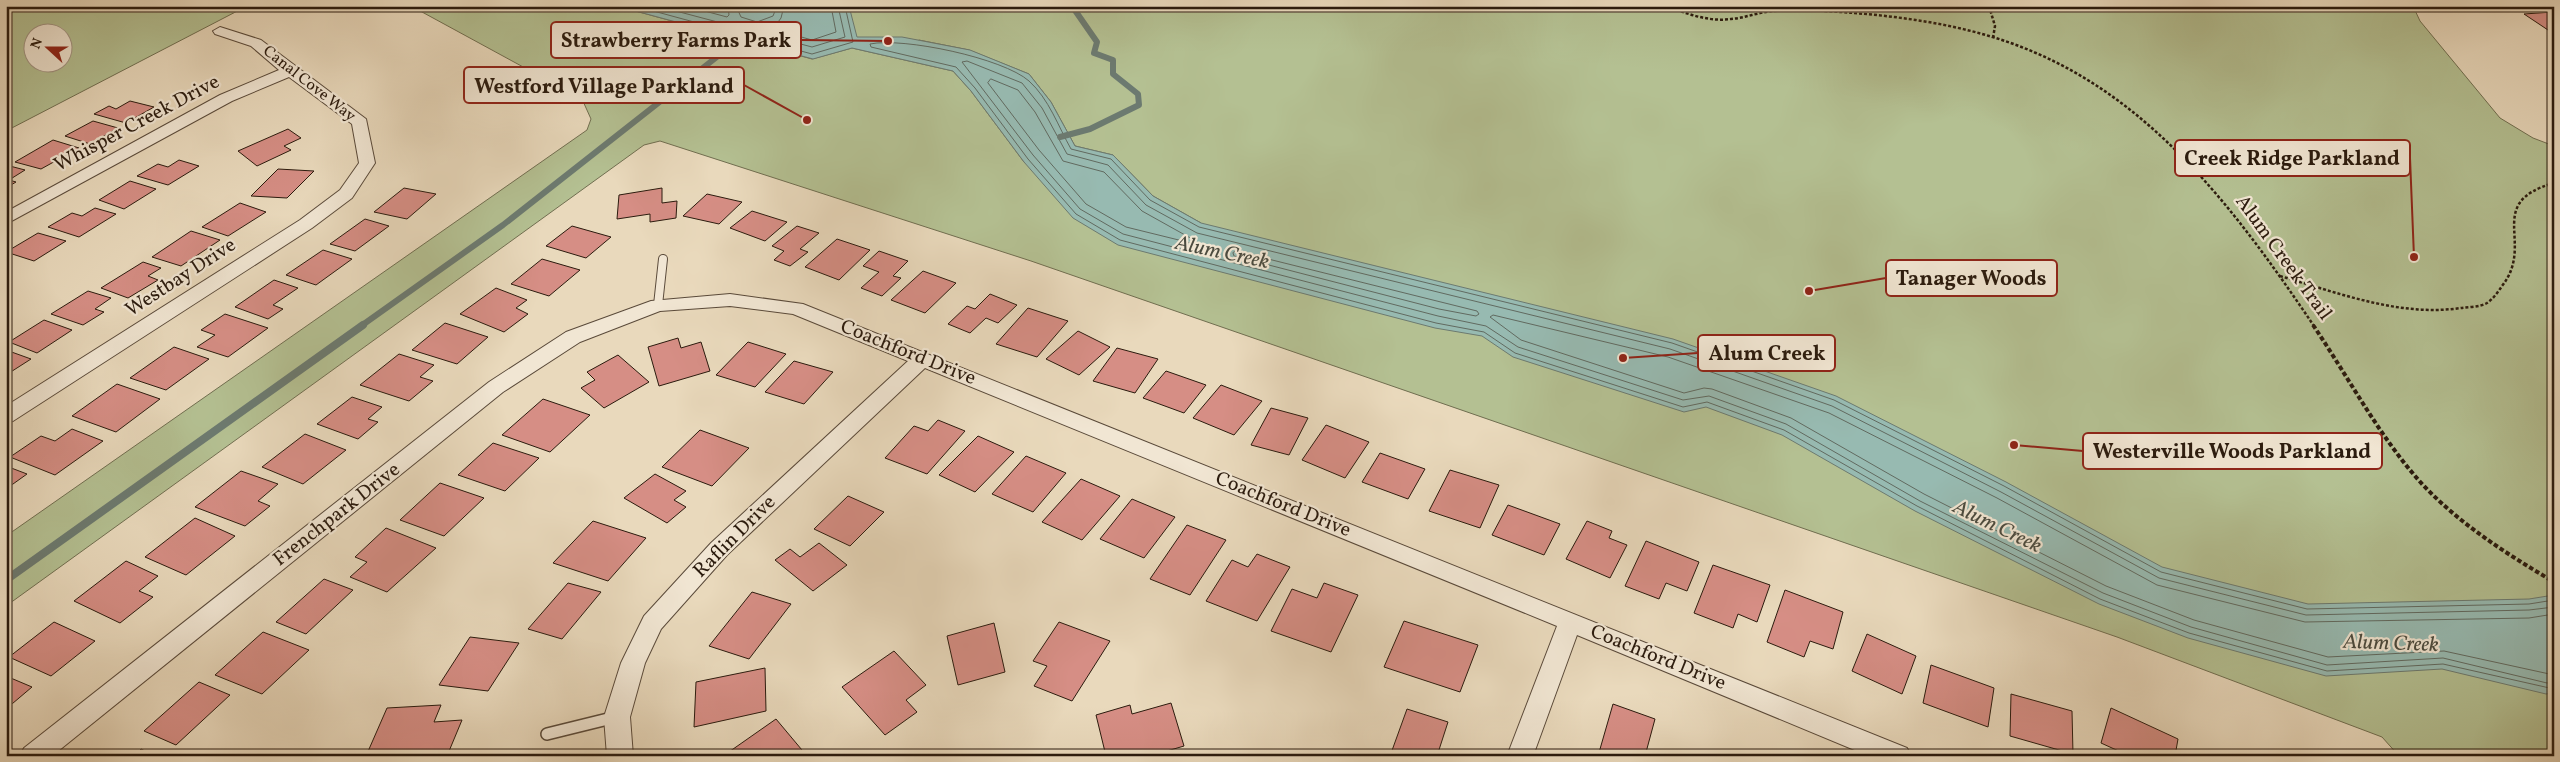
<svg xmlns="http://www.w3.org/2000/svg" width="2560" height="762" viewBox="0 0 2560 762" font-family="Vollkorn,serif">
<rect width="100%" height="100%" fill="#e9d9bc"/>
<filter id="stains"><feTurbulence type="fractalNoise" baseFrequency=".004" numOctaves="4"/><feColorMatrix values="0 0 0 0 .2 0 0 0 0 .09 0 0 0 0 .02 0 0 0 .5 -.17"/></filter>
<radialGradient id="worn" r=".72"><stop offset=".6" stop-color="#630" stop-opacity="0"/><stop offset="1" stop-color="#630" stop-opacity=".3"/></radialGradient>
<g fill="#b4c092" stroke="#706e50" fill-rule="evenodd">
<path d="M 6,6 L 247,6 L 6,131 ZM 32,32 L 62,32 L 62,62 L 32,62 Z"/>
<path d="M 411,6 L 617,6 L 812,59 L 852,48 L 953,71 L 971,91 L 1024,162 L 1201,223 L 1153,196 L 1113,155 L 1075,146 L 1051,102 L 1029,74 L 969,50 L 919,40 L 903,53 L 708,6 L 2413,6 L 2420,21 L 2500,118 L 2533,138 L 2554,146 L 2554,756 L 2399,756 L 2382,737 L 2117,637 L 1031,261 L 660,141 L 644,145 L 6,606 L 6,536 L 587,130 L 591,119 L 582,99 Z"/>
</g>
<path fill="#97bab1" stroke="#6c7a70" d="M 617,6 L 736,6 L 760,11 L 770,6 L 849,6 L 857,37 L 902,37 L 970,50 L 1029,74 L 1051,102 L 1075,146 L 1113,155 L 1153,196 L 1201,223 L 1673,339 L 1836,396 L 2006,482 L 2162,567 L 2308,604 L 2529,599 L 2554,595 L 2554,693 L 2546,694 L 2442,669 L 2326,676 L 2188,638 L 2099,604 L 1915,511 L 1782,435 L 1706,407 L 1684,412 L 1513,357 L 1482,336 L 1435,328 L 1118,245 L 1073,218 L 1024,162 L 971,91 L 953,71 L 852,48 L 813,59 Z"/>
<g fill="none" stroke-linecap="round" stroke-linejoin="round">
<g stroke="#616a60" stroke-width="1">
<path d="M 635,6 L 812,54 L 853,42 L 845,6"/>
<path d="M 657,6 L 812,47 L 845,37 L 838,6"/>
<path d="M 686,6 L 727,17 L 729,15 L 728,6"/>
<path d="M 736,6 L 741,17 L 757,22 L 773,16 L 777,6"/>
<path d="M 784,6 L 781,18 L 773,29 L 812,40 L 836,32 L 831,6"/>
<path d="M 991,79 L 1018,90 L 1035,112 L 1063,161 L 1104,172 L 1142,211 L 1194,240 L 1195,244 L 1126,227 L 1086,204 L 1039,150 L 988,83 Z"/>
<path d="M 1236,251 L 1477,311 L 1479,314 L 1476,316 L 1439,309 L 1234,256 L 1233,253 Z"/>
<path d="M 2554,600 L 2529,604 L 2307,609 L 2161,572 L 2004,486 L 1834,400 L 1672,343 L 1199,227 L 1150,200 L 1111,159 L 1071,149 C 1058,126 1049,99 1029,81 C 1003,58 903,37 870,44 L 871,47 L 956,67 L 975,88 L 1028,159 L 1076,214 L 1120,240 L 1436,323 L 1484,332 L 1515,353 L 1683,407 L 1707,402 L 1784,430 L 1917,506 L 2100,599 L 2189,633 L 2327,671 L 2443,664 L 2554,689"/>
<path d="M 2554,607 L 2529,610 L 2306,615 L 2159,578 L 2001,492 L 1832,406 L 1670,349 L 1197,233 L 1146,205 L 1108,165 L 1067,154 L 1042,108 L 1022,83 L 967,61 L 962,62 L 1033,155 L 1080,209 L 1123,234 L 1438,316 L 1486,326 L 1518,347 L 1683,400 L 1709,396 L 1786,424 L 1920,501 L 2103,593 L 2191,627 L 2327,665 L 2443,658 L 2547,683 L 2554,682"/>
<path d="M 2554,614 L 2529,618 L 2305,622 L 2157,585 L 1997,498 L 1829,413 L 1668,357 L 1493,315 L 1490,317 L 1521,340 L 1684,393 L 1704,388 L 1712,389 L 1791,418 L 1924,494 L 2106,586 L 2194,620 L 2328,657 L 2444,651 L 2554,675"/>
</g>
<g stroke="#6c7a70" stroke-width="6">
<path d="M 1060,137 L 1090,129 L 1139,105 L 1138,94 L 1113,74 L 1113,60 L 1094,53 L 1097,42 L 1072,6"/>
<path d="M 361,326 L 503,225 L 746,34"/>
</g>
<path stroke="#6c7a70" stroke-width="8" d="M 6,580 L 363,325"/>
</g>
<g fill="#d68e85" stroke="#2b1b0e">
<path d="M 2553,12 L 2554,32 L 2551,32 L 2524,14 Z"/>
<path d="M 130,101 L 154,107 L 126,123 L 94,114 L 109,106 L 116,109 Z"/>
<path d="M 93,121 L 118,128 L 90,144 L 65,136 Z"/>
<path d="M 288,129 L 301,138 L 284,146 L 291,150 L 257,166 L 238,151 Z"/>
<path d="M 53,140 L 79,148 L 41,169 L 15,162 Z"/>
<path d="M 179,160 L 199,166 L 168,185 L 137,176 L 158,164 L 168,167 Z"/>
<path d="M 6,165 L 25,170 L 9,180 L 16,182 L 6,188 Z"/>
<path d="M 278,169 L 314,171 L 287,198 L 251,196 Z"/>
<path d="M 130,181 L 156,189 L 124,209 L 99,200 Z"/>
<path d="M 404,188 L 436,194 L 407,219 L 374,212 Z"/>
<path d="M 662,188 L 662,203 L 677,201 L 676,218 L 650,222 L 650,214 L 617,219 L 619,195 Z"/>
<path d="M 707,194 L 742,202 L 719,224 L 683,216 Z"/>
<path d="M 240,203 L 266,212 L 228,236 L 202,227 Z"/>
<path d="M 95,208 L 116,214 L 79,237 L 48,227 L 72,213 L 82,216 Z"/>
<path d="M 752,211 L 787,222 L 765,241 L 730,228 Z"/>
<path d="M 365,219 L 389,226 L 355,251 L 330,244 Z"/>
<path d="M 572,226 L 611,237 L 586,258 L 546,246 Z"/>
<path d="M 797,226 L 819,233 L 800,249 L 808,252 L 790,266 L 774,260 L 784,251 L 772,246 Z"/>
<path d="M 191,231 L 220,240 L 181,266 L 152,257 Z"/>
<path d="M 38,233 L 66,241 L 34,261 L 6,252 Z"/>
<path d="M 837,239 L 870,250 L 839,280 L 805,267 Z"/>
<path d="M 323,250 L 352,259 L 316,285 L 286,275 Z"/>
<path d="M 879,251 L 908,261 L 893,276 L 901,278 L 882,296 L 861,288 L 879,272 L 863,266 Z"/>
<path d="M 542,259 L 580,270 L 549,296 L 511,284 Z"/>
<path d="M 143,262 L 161,268 L 148,276 L 158,280 L 128,298 L 101,288 Z"/>
<path d="M 923,271 L 956,283 L 925,313 L 891,300 Z"/>
<path d="M 274,280 L 298,288 L 273,305 L 283,309 L 268,319 L 235,307 Z"/>
<path d="M 496,288 L 527,300 L 516,308 L 528,314 L 504,332 L 460,314 Z"/>
<path d="M 88,291 L 111,298 L 95,309 L 104,312 L 83,325 L 51,314 Z"/>
<path d="M 990,294 L 1017,305 L 998,323 L 986,318 L 970,333 L 948,324 L 967,306 L 975,309 Z"/>
<path d="M 1028,308 L 1068,321 L 1037,357 L 996,344 Z"/>
<path d="M 225,314 L 268,328 L 228,357 L 197,347 L 215,335 L 201,330 Z"/>
<path d="M 44,320 L 72,330 L 37,353 L 9,342 Z"/>
<path d="M 445,323 L 488,337 L 457,364 L 412,350 Z"/>
<path d="M 1078,331 L 1110,347 L 1079,375 L 1046,359 Z"/>
<path d="M 678,338 L 681,348 L 701,342 L 710,371 L 659,386 L 648,347 Z"/>
<path d="M 748,342 L 786,354 L 755,387 L 716,375 Z"/>
<path d="M 174,347 L 209,359 L 166,390 L 130,378 Z"/>
<path d="M 1117,348 L 1158,359 L 1135,393 L 1093,381 Z"/>
<path d="M 6,350 L 31,359 L 6,375 Z"/>
<path d="M 399,354 L 434,365 L 420,377 L 433,381 L 409,401 L 360,385 Z"/>
<path d="M 618,355 L 649,382 L 604,408 L 581,388 L 595,380 L 587,372 Z"/>
<path d="M 794,361 L 833,372 L 804,404 L 765,392 Z"/>
<path d="M 1166,371 L 1206,385 L 1184,413 L 1143,398 Z"/>
<path d="M 117,384 L 160,399 L 116,432 L 72,416 Z"/>
<path d="M 1221,385 L 1262,401 L 1234,435 L 1193,418 Z"/>
<path d="M 352,397 L 382,407 L 368,419 L 378,422 L 358,439 L 317,424 Z"/>
<path d="M 543,399 L 590,415 L 550,452 L 502,435 Z"/>
<path d="M 1271,408 L 1308,418 L 1289,455 L 1251,445 Z"/>
<path d="M 938,420 L 965,431 L 927,474 L 885,458 L 914,426 L 928,431 Z"/>
<path d="M 1326,425 L 1369,442 L 1345,478 L 1302,460 Z"/>
<path d="M 72,429 L 103,441 L 55,475 L 10,457 L 41,436 L 55,441 Z"/>
<path d="M 700,430 L 749,448 L 712,486 L 662,467 Z"/>
<path d="M 305,434 L 346,450 L 303,484 L 262,467 Z"/>
<path d="M 978,436 L 1014,452 L 975,492 L 939,475 Z"/>
<path d="M 493,443 L 539,458 L 505,491 L 458,475 Z"/>
<path d="M 1380,453 L 1425,469 L 1408,499 L 1362,482 Z"/>
<path d="M 1026,456 L 1066,473 L 1033,512 L 992,494 Z"/>
<path d="M 6,466 L 27,474 L 6,489 Z"/>
<path d="M 1450,470 L 1499,485 L 1480,528 L 1429,511 Z"/>
<path d="M 241,471 L 278,484 L 258,501 L 270,506 L 245,526 L 195,507 Z"/>
<path d="M 655,474 L 686,491 L 674,500 L 686,507 L 667,523 L 624,498 Z"/>
<path d="M 1081,479 L 1120,496 L 1082,540 L 1042,522 Z"/>
<path d="M 440,483 L 484,498 L 444,536 L 400,520 Z"/>
<path d="M 848,496 L 884,512 L 850,546 L 814,529 Z"/>
<path d="M 1132,499 L 1175,517 L 1144,558 L 1100,539 Z"/>
<path d="M 1508,505 L 1560,524 L 1544,555 L 1492,535 Z"/>
<path d="M 195,518 L 235,536 L 186,575 L 145,557 Z"/>
<path d="M 593,521 L 646,538 L 608,581 L 553,563 Z"/>
<path d="M 1587,521 L 1612,531 L 1609,538 L 1627,545 L 1610,578 L 1566,559 Z"/>
<path d="M 1187,525 L 1226,540 L 1190,595 L 1150,579 Z"/>
<path d="M 386,528 L 436,548 L 387,592 L 350,577 L 367,562 L 355,557 Z"/>
<path d="M 1646,541 L 1699,562 L 1687,591 L 1666,583 L 1659,599 L 1625,586 Z"/>
<path d="M 819,543 L 847,565 L 813,591 L 775,560 L 790,549 L 800,557 Z"/>
<path d="M 1257,554 L 1290,567 L 1257,621 L 1206,601 L 1232,560 L 1248,567 Z"/>
<path d="M 126,561 L 158,576 L 139,591 L 153,597 L 120,623 L 74,601 Z"/>
<path d="M 1713,565 L 1770,585 L 1757,622 L 1738,614 L 1733,628 L 1694,613 Z"/>
<path d="M 324,579 L 353,590 L 306,634 L 276,622 Z"/>
<path d="M 568,583 L 601,592 L 562,639 L 528,629 Z"/>
<path d="M 1324,583 L 1358,595 L 1331,652 L 1271,631 L 1292,589 L 1317,598 Z"/>
<path d="M 1785,590 L 1843,612 L 1833,649 L 1810,641 L 1804,657 L 1767,642 Z"/>
<path d="M 752,592 L 791,604 L 749,659 L 709,646 Z"/>
<path d="M 1404,621 L 1478,645 L 1460,692 L 1384,667 Z"/>
<path d="M 54,622 L 95,641 L 51,676 L 9,657 Z"/>
<path d="M 1059,622 L 1110,641 L 1072,701 L 1034,686 L 1047,666 L 1033,661 Z"/>
<path d="M 994,623 L 1005,672 L 958,685 L 947,636 Z"/>
<path d="M 263,632 L 309,650 L 262,694 L 215,675 Z"/>
<path d="M 1867,634 L 1916,656 L 1902,694 L 1852,671 Z"/>
<path d="M 470,637 L 519,643 L 488,691 L 439,685 Z"/>
<path d="M 894,651 L 926,685 L 906,700 L 917,712 L 885,735 L 842,687 Z"/>
<path d="M 1931,665 L 1994,688 L 1988,727 L 1923,703 Z"/>
<path d="M 765,668 L 766,711 L 694,727 L 696,682 Z"/>
<path d="M 6,676 L 32,687 L 6,709 Z"/>
<path d="M 199,682 L 230,695 L 176,745 L 144,731 Z"/>
<path d="M 2011,694 L 2072,711 L 2073,754 L 2010,736 Z"/>
<path d="M 1171,703 L 1184,746 L 1150,756 L 1106,756 L 1096,715 L 1130,705 L 1132,714 Z"/>
<path d="M 1613,704 L 1655,719 L 1645,756 L 1598,756 Z"/>
<path d="M 441,705 L 434,722 L 462,720 L 447,756 L 366,756 L 387,708 Z"/>
<path d="M 2111,708 L 2178,739 L 2175,756 L 2123,756 L 2123,753 L 2101,743 Z"/>
<path d="M 1407,709 L 1448,722 L 1437,756 L 1390,756 Z"/>
<path d="M 776,719 L 807,756 L 726,754 Z"/>
<path d="M 141,749 L 155,756 L 134,756 Z"/>
</g>
<g fill="none" stroke-linecap="round" stroke-linejoin="round">
<defs>
<path id="lane-far1" d="M 658,305 L 663,259"/>
<path id="lane" d="M 547,734 L 616,717"/>
<g id="street">
<path d="M 220,27 L 261,40 L 366,119 L 375,163 L 352,198 L 312,228 L 13,421 L 6,423 L 6,406 L 300,220 L 340,190 L 359,163 L 352,124 L 289,77 L 232,101 L 6,224 L 6,212 L 220,95 L 279,70 L 251,46 L 215,34 L 213,31 Z"/>
<path d="M 730,294 L 803,304 L 1907,748 L 1911,756 L 1869,756 L 1577,635 L 1533,756 L 1507,756 L 1557,626 L 925,368 L 727,555 L 661,629 L 645,663 L 630,717 L 633,756 L 607,756 L 604,717 L 621,663 L 644,616 L 711,543 L 908,361 L 793,314 L 730,306 L 660,311 L 580,342 L 503,392 L 52,756 L 20,756 L 24,748 L 489,382 L 566,332 L 651,301 Z"/>
</g>
</defs>
<use href="#lane-far1" stroke="#5a4a3a" stroke-width="10"/>
<use href="#lane" stroke="#5a4a3a" stroke-width="14"/>
<use href="#street" stroke="#5a4a3a" stroke-width="2"/>
<g stroke="#2b1b0e" stroke-width="2.5" stroke-dasharray="3 2" stroke-linecap="butt">
<path d="M 1667,6 C 1687,14 1709,22 1731,19 C 1745,18 1759,12 1773,11 C 1800,9 1828,11 1854,13 C 1916,18 1979,28 2036,53 C 2159,106 2241,218 2314,326"/>
<path d="M 1989,6 L 1995,26 L 1993,38"/>
<path d="M 2280,276 C 2339,293 2399,317 2461,308 C 2469,307 2480,307 2487,303 C 2493,299 2498,292 2502,286 C 2536,243 2483,203 2554,183"/>
</g>
<path stroke="#2b1b0e" stroke-width="4" stroke-dasharray="4.5 2.5" stroke-linecap="butt" d="M 2313,325 C 2349,378 2380,438 2423,485 C 2461,525 2507,554 2554,582"/>
<use href="#lane-far1" stroke="#f1e6d3" stroke-width="8"/>
<use href="#lane" stroke="#f1e6d3" stroke-width="11"/>
<use href="#street" fill="#f1e6d3" fill-rule="evenodd"/>
</g>
<g text-anchor="middle" dominant-baseline="central" stroke-width="4.5" stroke-linejoin="round" paint-order="stroke">
<g font-size="16" fill="#2b1b0e" stroke="#f1e6d3">
<text transform="translate(309 84) rotate(38)">Canal Cove Way</text>
</g>
<g font-size="20" fill="#2b1b0e" stroke="#f1e6d3">
<text transform="translate(137 124) rotate(-28)">Whisper Creek Drive</text>
<text transform="translate(2283 258) rotate(54)">Alum Creek Trail</text>
<text transform="translate(181 278) rotate(-33)">Westbay Drive</text>
<text transform="translate(908 353) rotate(22)">Coachford Drive</text>
<text transform="translate(1283 505) rotate(22)">Coachford Drive</text>
<text transform="translate(337 515) rotate(-38)">Frenchpark Drive</text>
<text transform="translate(735 537) rotate(-45)">Raflin Drive</text>
<text transform="translate(1658 658) rotate(22)">Coachford Drive</text>
</g>
<g font-size="21" font-style="italic" fill="#4b4b3f" stroke="#f1e6d3">
<text transform="translate(1222 253) rotate(12)">Alum Creek</text>
<text transform="translate(1997 527) rotate(26)">Alum Creek</text>
<text transform="translate(2391 644) rotate(2)">Alum Creek</text>
</g>
</g>
<path fill="none" stroke="#8f2418" stroke-width="2" d="M888 41L801 40M807 120L744 85M2414 257L2410 158M1809 291L1886 278M1623 358L1698 353M2014 445L2083 451"/>
<g fill="#8f2418" stroke="#f1e6d3" stroke-width="2">
<circle cx="888" cy="41" r="5"/>
<circle cx="807" cy="120" r="5"/>
<circle cx="2414" cy="257" r="5"/>
<circle cx="1809" cy="291" r="5"/>
<circle cx="1623" cy="358" r="5"/>
<circle cx="2014" cy="445" r="5"/>
</g>
<g fill="#f1e6d3" stroke="#8f2418" stroke-width="2">
<rect x="551" y="22" width="250" height="36" rx="5"/>
<rect x="464" y="67" width="280" height="36" rx="5"/>
<rect x="2175" y="140" width="235" height="36" rx="5"/>
<rect x="1886" y="260" width="171" height="36" rx="5"/>
<rect x="1698" y="335" width="137" height="36" rx="5"/>
<rect x="2083" y="433" width="299" height="36" rx="5"/>
</g>
<g font-size="21" text-anchor="middle" font-weight="bold" fill="#2b1b0e">
<text x="676" y="47">Strawberry Farms Park</text>
<text x="604" y="93">Westford Village Parkland</text>
<text x="2292" y="165">Creek Ridge Parkland</text>
<text x="1971" y="285">Tanager Woods</text>
<text x="1767" y="360">Alum Creek</text>
<text x="2232" y="458">Westerville Woods Parkland</text>
</g>
<rect width="2560" height="762" fill="none" stroke="#e9d9bc" stroke-width="25"/>
<rect x="8" y="8" width="2545" height="747" fill="none" stroke="#2b1b0e" stroke-width="2.5"/>
<rect x="12" y="12" width="2535" height="737" fill="none" stroke="#2b1b0e"/>
<g transform="translate(48 48) rotate(291)"><circle r="24" fill="#f1e6d3" stroke="#a29584"/>
<path d="M0-4L9 19L0 12L-9 19Z" fill="#8f2418"/>
<text y="-8" font-size="14" font-weight="bold" text-anchor="middle" fill="#2b1b0e">N</text>
</g>
<rect width="100%" height="100%" filter="url(#stains)"/>
<rect width="100%" height="100%" fill="url(#worn)"/>
</svg>
